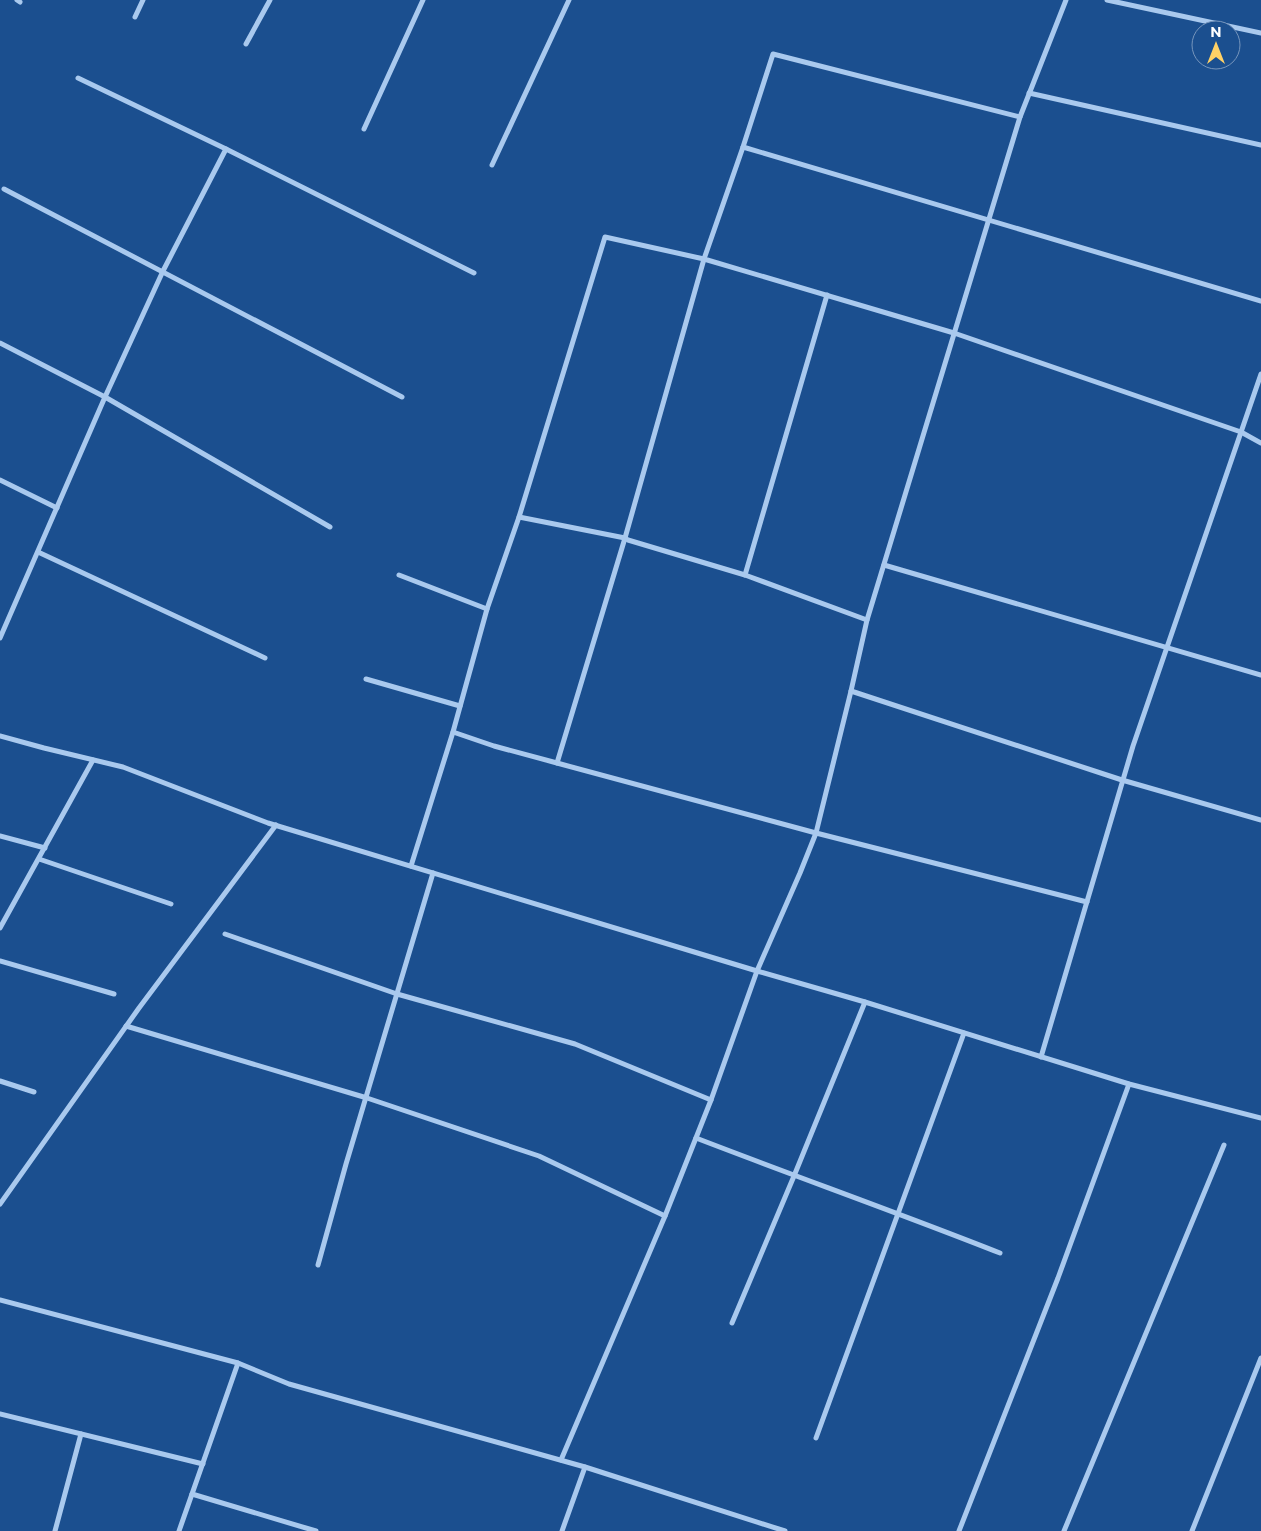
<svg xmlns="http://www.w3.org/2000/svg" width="1261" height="1531" viewBox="0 0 1261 1531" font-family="Montserrat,sans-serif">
<rect width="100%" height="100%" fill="#1b4f8f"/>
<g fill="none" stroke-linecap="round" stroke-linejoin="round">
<g stroke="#a9c9ee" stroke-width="5">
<path d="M 17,0 L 20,2"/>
<path d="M 1107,0 L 1261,33"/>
<path d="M 135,17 L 143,0"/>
<path d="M 246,44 L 270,0"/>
<path d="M 1029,93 L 1261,145"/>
<path d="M 364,129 L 423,0"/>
<path d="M 743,147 L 773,54 L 1020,117"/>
<path d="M 226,149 L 474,273"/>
<path d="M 492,165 L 569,0"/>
<path d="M 4,189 L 402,397"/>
<path d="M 1261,301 L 743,147 L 704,259 L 954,333 L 1241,432 L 1261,443"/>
<path d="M 0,343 L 105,397 L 330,527"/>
<path d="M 0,480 L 57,508"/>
<path d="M 519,517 L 625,538 L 628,540 L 745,575 L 867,620"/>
<path d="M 38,552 L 265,658"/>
<path d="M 884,565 L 1261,675"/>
<path d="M 399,575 L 487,609"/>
<path d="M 745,575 L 827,295"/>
<path d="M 0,638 L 105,397 L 163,271 L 226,149 L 78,78"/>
<path d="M 366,679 L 460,706"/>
<path d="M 851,691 L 1122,780 L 1261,820"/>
<path d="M 453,732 L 494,746 L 557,763"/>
<path d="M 0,736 L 44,748 L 123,767 L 268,823 L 757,971 L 865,1002 L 1129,1084 L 1261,1118"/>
<path d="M 0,836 L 45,848"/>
<path d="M 39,859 L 171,904"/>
<path d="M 411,866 L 453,732 L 487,609 L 519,517 L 605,237 L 704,259 L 625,538 L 557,763 L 816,833 L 1087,902"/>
<path d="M 0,928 L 93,760"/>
<path d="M 225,934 L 397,994 L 575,1044 L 711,1100"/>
<path d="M 0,961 L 114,994"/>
<path d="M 126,1026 L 367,1098 L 539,1156 L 665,1216 L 561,1460"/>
<path d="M 1041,1057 L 1133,746 L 1261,374"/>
<path d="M 0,1081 L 34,1092"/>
<path d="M 696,1138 C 797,1177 899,1213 1000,1253"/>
<path d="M 0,1204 L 139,1008 L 276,825"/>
<path d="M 665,1216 L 711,1100 L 757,971 L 800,873 L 816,833 L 851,691 L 867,620 L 1020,117 L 1066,0"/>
<path d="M 318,1265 L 346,1164 L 433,873"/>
<path d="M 0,1300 L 238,1363 L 289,1384 L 585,1467 L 785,1531"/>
<path d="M 732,1323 L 794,1176 L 865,1002"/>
<path d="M 0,1414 L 203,1464"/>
<path d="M 816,1438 L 964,1033"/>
<path d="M 192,1494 L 316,1531"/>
<path d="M 55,1531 L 81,1434"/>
<path d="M 179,1531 L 238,1363"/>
<path d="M 562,1531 L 585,1467"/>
<path d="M 959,1531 L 1058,1278 L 1129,1084"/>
<path d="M 1064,1531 L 1224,1145"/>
<path d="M 1192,1531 L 1261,1358"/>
</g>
</g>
<g transform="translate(1216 45)"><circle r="24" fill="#1b4f8f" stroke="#7695bc"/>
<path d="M0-4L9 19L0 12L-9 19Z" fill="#ffd166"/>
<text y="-8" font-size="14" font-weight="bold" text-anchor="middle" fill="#ffffff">N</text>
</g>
</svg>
